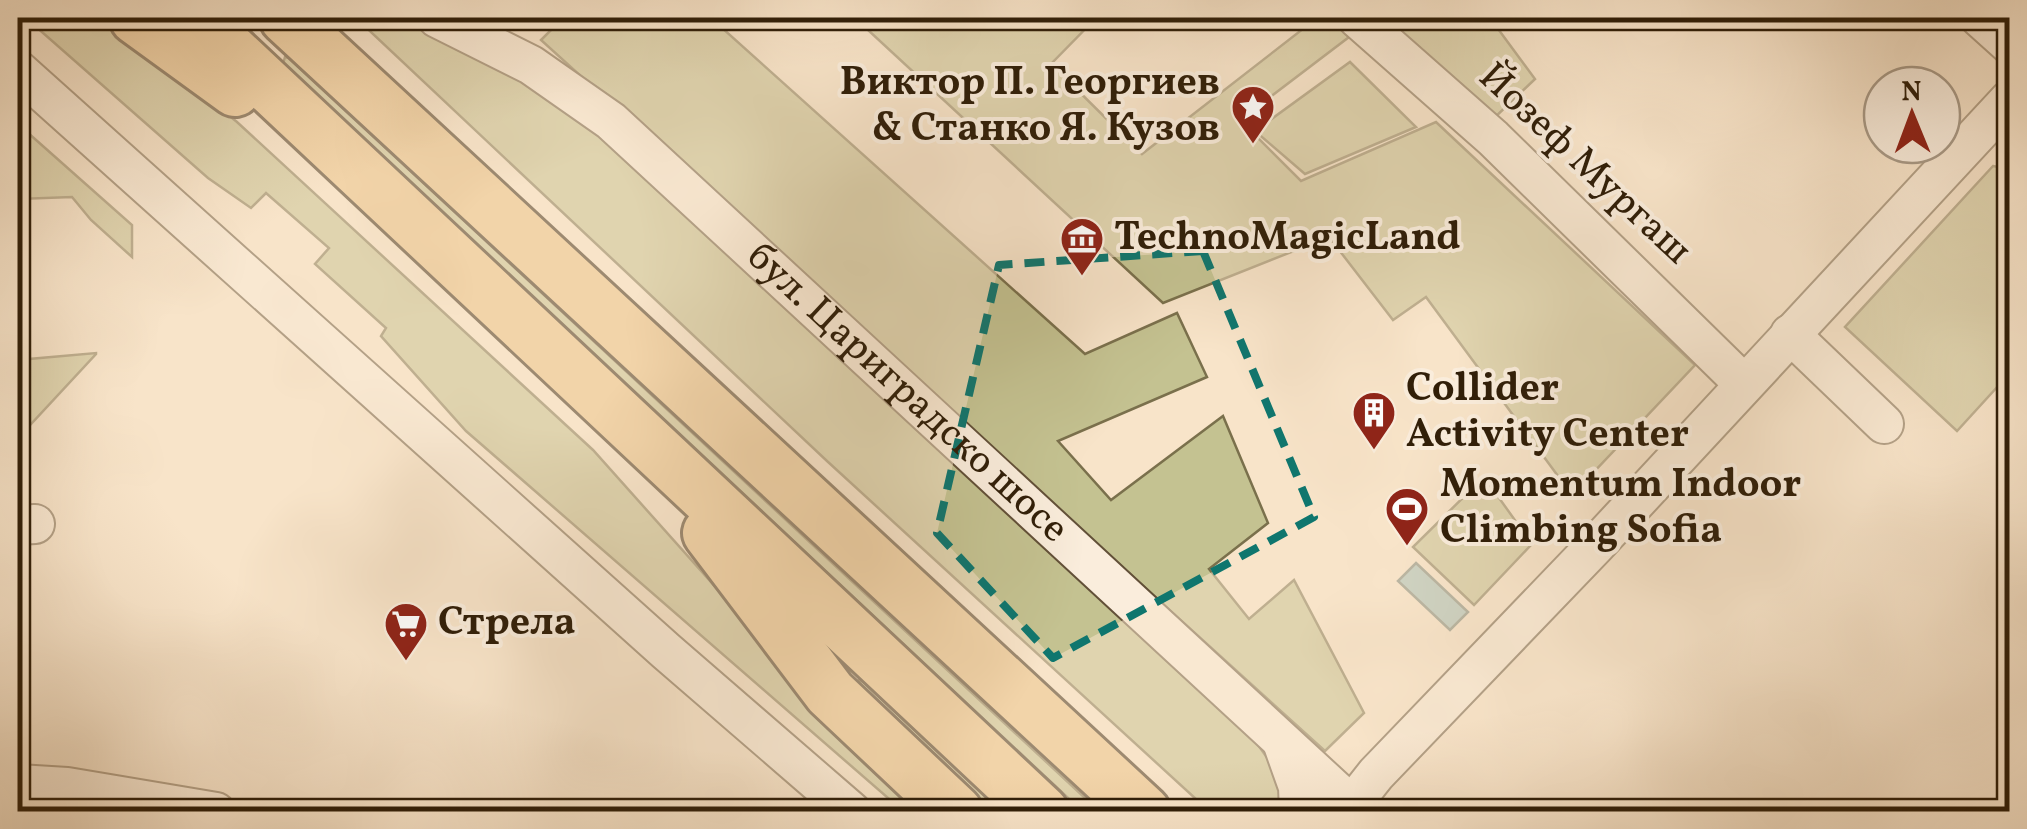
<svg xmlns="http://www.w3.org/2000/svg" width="2027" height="829" viewBox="0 0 2027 829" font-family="Vollkorn,serif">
<rect width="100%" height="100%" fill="#f8e4c9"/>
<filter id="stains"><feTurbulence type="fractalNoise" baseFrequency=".002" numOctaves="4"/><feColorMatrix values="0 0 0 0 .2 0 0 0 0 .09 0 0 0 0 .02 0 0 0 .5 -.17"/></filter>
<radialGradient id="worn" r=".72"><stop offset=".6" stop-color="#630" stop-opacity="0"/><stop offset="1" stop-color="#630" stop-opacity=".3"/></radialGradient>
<g fill="#c4c291" stroke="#7a704c" stroke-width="2.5">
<path d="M 26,18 L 109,18 L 237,122 L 593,450 L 829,714 L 932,811 L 903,811 L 466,431 L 381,336 L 386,328 L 315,264 L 329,248 L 266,193 L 251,208 L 208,178 Z"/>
<path d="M 356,18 L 412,18 L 479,50 L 565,103 L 1244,725 L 1275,769 L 1285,811 L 1209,811 L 827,461 Z"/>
<path d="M 563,18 L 711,18 L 1085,354 L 1177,313 L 1207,377 L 1058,441 L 1111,500 L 1223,416 L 1268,523 L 1209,569 L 1249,619 L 1294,580 L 1364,713 L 1325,751 L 541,40 Z"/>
<path d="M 855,18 L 1096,18 L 1051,64 L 1142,154 L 1317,18 L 1330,18 L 1349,37 L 1240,120 L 1301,181 L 1436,122 L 1695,365 L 1572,495 L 1426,297 L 1393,320 L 1329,237 L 1163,303 Z"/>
<path d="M 1382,18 L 1490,18 L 1535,79 L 1490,122 Z"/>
<path d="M 285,57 L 289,58 L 1099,811 L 1082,811 L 283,64 Z"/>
<path d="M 1350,62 L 1416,127 L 1305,174 L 1255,131 Z"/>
<path d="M 18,124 L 132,225 L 132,257 L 91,220 L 72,197 L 18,199 Z"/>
<path d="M 1993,166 L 2009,169 L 2009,374 L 1957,431 L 1845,327 Z"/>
<path d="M 96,353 L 96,354 L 18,438 L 18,360 Z"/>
<path d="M 1484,477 L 1532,544 L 1474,605 L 1413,547 Z"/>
<path d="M 859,680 L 869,684 L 1005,811 L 980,811 L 854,684 Z"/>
</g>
<path fill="#9ebebb" stroke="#727e73" stroke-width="2.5" d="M 1416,563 L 1468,612 L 1450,630 L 1398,581 Z"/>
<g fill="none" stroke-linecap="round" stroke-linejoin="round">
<defs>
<g id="minor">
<path id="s1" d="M 437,18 L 531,65 L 611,121 L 1359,812"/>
<path d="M 1357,18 L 1493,138 L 1744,384"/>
<path d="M 1980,18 L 2010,45"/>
<path d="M 18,70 L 666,651 L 852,812"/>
<path d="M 1790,334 L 1884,424"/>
<path d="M 18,525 L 35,524"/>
<path d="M 1282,742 L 1298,787 L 1299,812"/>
<path d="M 18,784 L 67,787 L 216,812"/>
<path d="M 1346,812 L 1376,774 L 1596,545 L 2010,99"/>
</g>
<g id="highway">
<path d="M 136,18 L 235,90"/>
<path d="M 196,18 L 1042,812"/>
<path d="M 286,18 L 1144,812"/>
<path d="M 709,533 L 830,693 L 956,812"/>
</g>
</defs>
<use href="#minor" stroke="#625038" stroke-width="42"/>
<use href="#highway" stroke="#301e08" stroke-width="58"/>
<use href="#minor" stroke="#faeddc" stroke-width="38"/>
<use href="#highway" stroke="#ecc284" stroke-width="52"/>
</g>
<path d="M0 0H2027V829H0ZM 1203,251 L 1314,517 L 1053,658 L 937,533 L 999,265 Z" fill="#f8e4c9" fill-opacity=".55" fill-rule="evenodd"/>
<path fill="none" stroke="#0f766e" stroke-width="8" stroke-dasharray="20 12" stroke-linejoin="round" d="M 1203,251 L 1314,517 L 1053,658 L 937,533 L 999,265 Z"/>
<defs>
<symbol id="sight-pin" viewBox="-11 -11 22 30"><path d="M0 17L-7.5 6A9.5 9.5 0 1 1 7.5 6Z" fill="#8f2418" stroke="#faeddc"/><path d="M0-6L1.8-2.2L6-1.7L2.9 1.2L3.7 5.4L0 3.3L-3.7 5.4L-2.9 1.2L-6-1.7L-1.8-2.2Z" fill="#fff"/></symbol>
<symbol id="museum-pin" viewBox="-11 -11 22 30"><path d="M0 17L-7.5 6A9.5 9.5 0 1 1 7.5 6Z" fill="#8f2418" stroke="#faeddc"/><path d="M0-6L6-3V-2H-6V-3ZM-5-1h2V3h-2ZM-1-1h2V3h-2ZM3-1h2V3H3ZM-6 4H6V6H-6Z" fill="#fff"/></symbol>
<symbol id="building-pin" viewBox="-11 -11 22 30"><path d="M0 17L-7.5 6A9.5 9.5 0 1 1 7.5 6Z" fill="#8f2418" stroke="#faeddc"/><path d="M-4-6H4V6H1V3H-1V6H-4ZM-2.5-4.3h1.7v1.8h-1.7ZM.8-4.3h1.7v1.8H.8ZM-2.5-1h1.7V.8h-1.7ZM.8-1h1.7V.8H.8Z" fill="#fff"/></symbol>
<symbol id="stadium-pin" viewBox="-11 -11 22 30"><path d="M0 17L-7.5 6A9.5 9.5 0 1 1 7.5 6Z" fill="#8f2418" stroke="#faeddc"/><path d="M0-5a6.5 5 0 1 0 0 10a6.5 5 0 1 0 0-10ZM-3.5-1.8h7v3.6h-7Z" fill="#fff"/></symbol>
<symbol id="supermarket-pin" viewBox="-11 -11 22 30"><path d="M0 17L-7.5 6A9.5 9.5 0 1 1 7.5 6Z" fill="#8f2418" stroke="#faeddc"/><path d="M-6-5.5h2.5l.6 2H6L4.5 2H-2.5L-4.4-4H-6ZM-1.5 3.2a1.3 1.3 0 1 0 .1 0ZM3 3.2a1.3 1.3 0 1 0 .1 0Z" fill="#fff"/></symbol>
</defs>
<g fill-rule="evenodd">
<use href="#sight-pin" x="1228" y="82" width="50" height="68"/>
<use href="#museum-pin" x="1057" y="214" width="50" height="68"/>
<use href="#building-pin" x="1349" y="388" width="50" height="68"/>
<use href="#stadium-pin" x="1382" y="484" width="50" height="68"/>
<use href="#supermarket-pin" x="381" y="599" width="50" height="68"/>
</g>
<g text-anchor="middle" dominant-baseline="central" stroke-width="8" stroke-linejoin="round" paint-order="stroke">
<g font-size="40" font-weight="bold" fill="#301e08" stroke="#faeddc" text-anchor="start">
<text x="1220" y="84" text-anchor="end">Виктор П. Георгиев<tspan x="1220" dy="46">&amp; Станко Я. Кузов</tspan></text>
<text x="1114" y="239">TechnoMagicLand</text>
<text x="1406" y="390">Collider<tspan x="1406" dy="46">Activity Center</tspan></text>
<text x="1440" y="486">Momentum Indoor<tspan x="1440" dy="46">Climbing Sofia</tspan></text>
<text x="438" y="624">Стрела</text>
</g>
<g font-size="40" fill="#301e08" stroke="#faeddc">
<text transform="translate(1584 165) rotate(43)">Йозеф Мургаш</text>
<text stroke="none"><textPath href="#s1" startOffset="605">бул. Цариградско шосе</textPath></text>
</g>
</g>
<rect width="2027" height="829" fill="none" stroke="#f8e4c9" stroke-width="60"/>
<rect x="20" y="20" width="1987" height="789" fill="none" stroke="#301e08" stroke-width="5"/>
<rect x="30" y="30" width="1967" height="769" fill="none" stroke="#301e08" stroke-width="2.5"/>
<g transform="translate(1912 115) rotate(359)"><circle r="48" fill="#faeddc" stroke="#a99a87" stroke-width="2.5"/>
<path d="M0-8L18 38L0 25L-18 38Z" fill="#8f2418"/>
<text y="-15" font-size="28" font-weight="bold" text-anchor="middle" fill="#301e08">N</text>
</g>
<rect width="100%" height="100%" filter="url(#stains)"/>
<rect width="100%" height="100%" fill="url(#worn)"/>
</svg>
